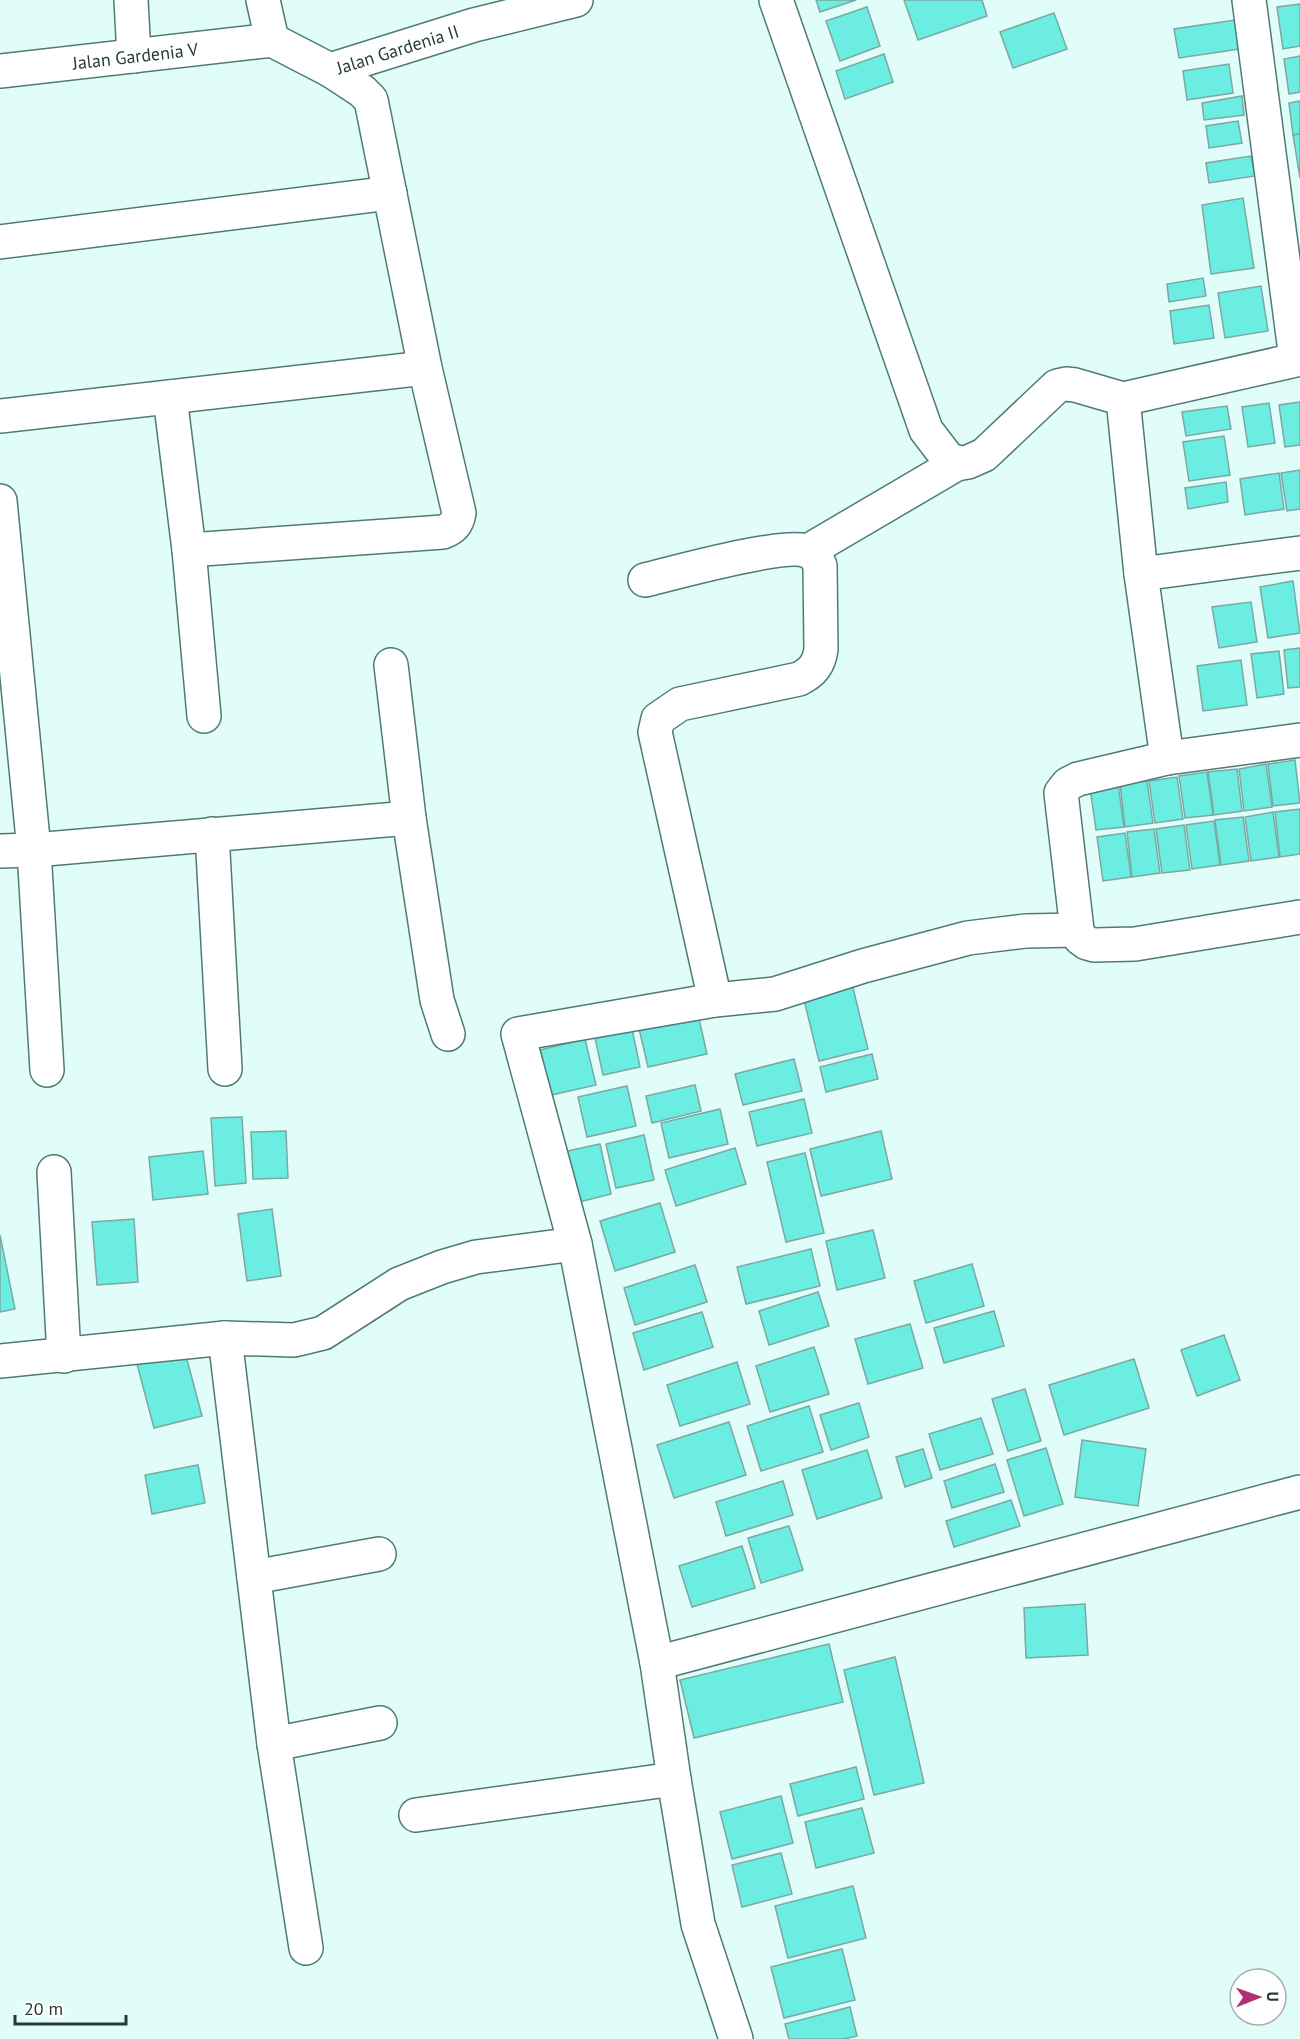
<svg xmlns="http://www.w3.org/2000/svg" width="1300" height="2039" viewBox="0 0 1300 2039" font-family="'PT Sans',sans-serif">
<rect width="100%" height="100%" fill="#e1fdf9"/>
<g fill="#6beee1" stroke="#7ba8a3" stroke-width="1.5">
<path d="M 816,0 L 856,0 L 820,12 Z"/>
<path d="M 904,0 L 982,0 L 987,16 L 918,40 Z"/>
<path d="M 1300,4 L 1300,46 L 1283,49 L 1277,7 Z"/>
<path d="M 867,7 L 880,46 L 840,61 L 826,21 Z"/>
<path d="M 1054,13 L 1067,49 L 1013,68 L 1000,32 Z"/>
<path d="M 1242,19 L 1246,48 L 1179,58 L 1174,29 Z"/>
<path d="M 884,54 L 893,82 L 845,99 L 836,71 Z"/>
<path d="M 1300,56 L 1300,92 L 1289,94 L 1284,59 Z"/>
<path d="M 1229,64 L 1233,93 L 1187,100 L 1183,71 Z"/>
<path d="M 1242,96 L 1244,115 L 1204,120 L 1202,103 Z"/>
<path d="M 1300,101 L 1300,134 L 1293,135 L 1289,103 Z"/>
<path d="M 1238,121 L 1242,143 L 1209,148 L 1206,126 Z"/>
<path d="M 1300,134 L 1300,178 L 1293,135 Z"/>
<path d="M 1251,156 L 1255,176 L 1209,183 L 1206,163 Z"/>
<path d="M 1243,198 L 1254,268 L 1211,274 L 1202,205 Z"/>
<path d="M 1203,278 L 1206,296 L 1169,302 L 1167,284 Z"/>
<path d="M 1261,286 L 1268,331 L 1225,338 L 1218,293 Z"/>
<path d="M 1209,305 L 1214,338 L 1174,344 L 1170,311 Z"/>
<path d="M 1300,402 L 1300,445 L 1285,447 L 1279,405 Z"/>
<path d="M 1269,403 L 1275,443 L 1248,447 L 1242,407 Z"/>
<path d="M 1227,406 L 1231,429 L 1186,436 L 1182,412 Z"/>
<path d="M 1224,436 L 1230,475 L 1189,481 L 1183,442 Z"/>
<path d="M 1300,470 L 1300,509 L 1287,511 L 1281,473 Z"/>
<path d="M 1279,473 L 1284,509 L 1245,515 L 1240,479 Z"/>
<path d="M 1226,482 L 1228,502 L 1188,509 L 1185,488 Z"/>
<path d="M 1293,581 L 1300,633 L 1268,638 L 1260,587 Z"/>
<path d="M 1251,602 L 1257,642 L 1219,648 L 1212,607 Z"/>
<path d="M 1300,648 L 1300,687 L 1288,688 L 1284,650 Z"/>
<path d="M 1279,651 L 1284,694 L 1257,698 L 1251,654 Z"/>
<path d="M 1241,660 L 1247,705 L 1203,711 L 1197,666 Z"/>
<path d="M 1295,760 L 1300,803 L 1273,806 L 1268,764 Z"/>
<path d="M 1266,764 L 1272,807 L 1244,811 L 1239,769 Z"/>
<path d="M 1237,769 L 1242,811 L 1214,815 L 1208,772 Z"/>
<path d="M 1207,772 L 1213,815 L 1185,818 L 1179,776 Z"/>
<path d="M 1177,777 L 1183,819 L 1155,823 L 1149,781 Z"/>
<path d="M 1147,781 L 1153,823 L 1125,827 L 1120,784 Z"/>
<path d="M 1118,784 L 1124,827 L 1096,830 L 1090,788 Z"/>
<path d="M 1300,809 L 1300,854 L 1280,857 L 1275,812 Z"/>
<path d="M 1273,812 L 1279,857 L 1251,861 L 1245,817 Z"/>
<path d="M 1243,817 L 1249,861 L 1221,865 L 1215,820 Z"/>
<path d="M 1214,821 L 1220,865 L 1192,869 L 1186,825 Z"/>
<path d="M 1184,825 L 1190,870 L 1162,873 L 1156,829 Z"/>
<path d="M 1154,829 L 1160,873 L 1132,877 L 1127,832 Z"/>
<path d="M 1125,833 L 1131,877 L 1103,881 L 1097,837 Z"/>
<path d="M 852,984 L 868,1049 L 819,1061 L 803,996 Z"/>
<path d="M 697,1010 L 707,1054 L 648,1067 L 638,1024 Z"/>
<path d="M 631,1024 L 640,1067 L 603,1075 L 594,1033 Z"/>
<path d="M 585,1039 L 596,1085 L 551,1095 L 540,1050 Z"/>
<path d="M 872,1054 L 878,1079 L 826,1092 L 820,1067 Z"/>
<path d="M 794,1059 L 802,1091 L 743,1105 L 735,1074 Z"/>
<path d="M 695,1085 L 701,1111 L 652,1123 L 646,1096 Z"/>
<path d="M 627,1086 L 636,1126 L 587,1137 L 578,1097 Z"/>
<path d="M 804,1099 L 812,1133 L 757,1146 L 749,1112 Z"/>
<path d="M 720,1109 L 728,1144 L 669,1158 L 661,1123 Z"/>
<path d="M 242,1117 L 246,1183 L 215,1186 L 211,1118 Z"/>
<path d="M 286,1131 L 288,1178 L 253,1179 L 251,1132 Z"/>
<path d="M 881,1131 L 892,1179 L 821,1196 L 810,1149 Z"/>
<path d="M 644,1135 L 654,1180 L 616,1188 L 606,1144 Z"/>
<path d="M 600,1144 L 611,1194 L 575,1203 L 563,1152 Z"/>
<path d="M 735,1148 L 746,1184 L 676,1206 L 665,1170 Z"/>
<path d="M 203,1151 L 208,1194 L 153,1200 L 149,1157 Z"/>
<path d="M 805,1153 L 824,1233 L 786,1242 L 767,1162 Z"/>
<path d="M 660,1203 L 675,1252 L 615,1271 L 600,1221 Z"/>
<path d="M 272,1209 L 281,1276 L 247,1281 L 238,1214 Z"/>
<path d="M 134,1219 L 138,1282 L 97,1285 L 92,1222 Z"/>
<path d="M 873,1230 L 885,1278 L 837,1290 L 826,1241 Z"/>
<path d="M 0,1235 L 15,1309 L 0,1312 Z"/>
<path d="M 811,1249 L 820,1286 L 746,1304 L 737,1267 Z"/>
<path d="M 972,1264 L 984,1306 L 926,1323 L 914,1281 Z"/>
<path d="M 695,1265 L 707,1302 L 635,1325 L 624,1288 Z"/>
<path d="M 818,1292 L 829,1326 L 769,1345 L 759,1311 Z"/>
<path d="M 994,1311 L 1004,1346 L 944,1363 L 934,1328 Z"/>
<path d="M 702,1312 L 713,1347 L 644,1370 L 633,1333 Z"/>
<path d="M 910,1324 L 923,1368 L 868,1384 L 855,1339 Z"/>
<path d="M 1224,1335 L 1240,1380 L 1197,1396 L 1181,1350 Z"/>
<path d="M 814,1347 L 829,1394 L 770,1412 L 756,1366 Z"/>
<path d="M 185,1352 L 202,1416 L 154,1428 L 137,1364 Z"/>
<path d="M 1134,1359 L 1149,1408 L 1064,1435 L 1049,1385 Z"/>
<path d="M 737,1362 L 750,1404 L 680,1426 L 667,1385 Z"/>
<path d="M 1025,1389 L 1041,1441 L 1008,1451 L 992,1399 Z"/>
<path d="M 859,1403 L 869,1437 L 831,1450 L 820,1415 Z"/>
<path d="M 809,1406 L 823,1452 L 761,1471 L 747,1426 Z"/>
<path d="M 981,1418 L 993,1454 L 940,1470 L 929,1434 Z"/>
<path d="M 729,1422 L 746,1475 L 674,1498 L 657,1445 Z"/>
<path d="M 1082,1440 L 1146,1449 L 1138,1506 L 1075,1497 Z"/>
<path d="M 1046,1448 L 1063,1504 L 1024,1516 L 1007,1460 Z"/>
<path d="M 923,1449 L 932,1478 L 905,1487 L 896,1457 Z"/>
<path d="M 867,1450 L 882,1498 L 817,1519 L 802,1470 Z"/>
<path d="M 995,1464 L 1004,1492 L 952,1508 L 944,1481 Z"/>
<path d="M 198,1465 L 205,1503 L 152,1514 L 145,1475 Z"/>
<path d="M 783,1481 L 793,1515 L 726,1536 L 716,1502 Z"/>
<path d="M 1011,1500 L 1020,1526 L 954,1547 L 946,1521 Z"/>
<path d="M 789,1526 L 803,1570 L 761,1583 L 748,1538 Z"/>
<path d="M 742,1546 L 755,1588 L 692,1607 L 679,1566 Z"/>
<path d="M 1085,1604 L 1088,1655 L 1026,1658 L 1024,1608 Z"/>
<path d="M 829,1644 L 843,1702 L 694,1738 L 680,1680 Z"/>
<path d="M 895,1657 L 924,1783 L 874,1795 L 844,1670 Z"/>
<path d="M 856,1767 L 864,1799 L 798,1816 L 790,1784 Z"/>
<path d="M 781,1796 L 793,1843 L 732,1859 L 720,1812 Z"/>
<path d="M 862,1808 L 874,1853 L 816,1868 L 805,1822 Z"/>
<path d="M 781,1853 L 792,1894 L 742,1907 L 732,1865 Z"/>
<path d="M 853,1886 L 866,1938 L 788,1958 L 775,1906 Z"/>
<path d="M 842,1949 L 855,2000 L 784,2018 L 771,1967 Z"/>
<path d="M 850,2007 L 857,2036 L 844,2039 L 789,2039 L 785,2024 Z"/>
</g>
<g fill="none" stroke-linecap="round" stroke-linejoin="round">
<defs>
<g id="street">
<path d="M 131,0 L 134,56"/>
<path id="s1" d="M 263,0 L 272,40 L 330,70 L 474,25 L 576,0"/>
<path d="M 776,0 L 926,430 L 949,460 L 962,463 L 968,462 L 984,455 L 1057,386 L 1066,384 L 1075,385 L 1123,399 L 1300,359"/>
<path d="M 1249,0 L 1296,359"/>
<path id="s2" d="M 0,71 L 272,40"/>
<path d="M 0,242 L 390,193"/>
<path d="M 170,397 L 189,550 L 204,716"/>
<path d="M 1123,399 L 1141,574 L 1167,758 L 1078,779 L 1068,784 L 1061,793 L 1077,930 L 1080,938 L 1087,943 L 1094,945 L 1135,944 L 1300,917"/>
<path d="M 0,416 L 425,368"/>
<path d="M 0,501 L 34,850 L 47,1070"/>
<path d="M 189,550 L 443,532 C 453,528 457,524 459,513 L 425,368 L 371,100 L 362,91 L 330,70"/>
<path d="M 808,551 L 958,463"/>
<path d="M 1141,574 L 1300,553"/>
<path d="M 645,580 C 674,573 788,541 810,552 C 816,555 818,561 820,566 L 821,649 C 819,664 813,672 799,679 L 680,704 L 658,719 L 655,732 L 715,1000"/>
<path d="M 391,665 L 409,818"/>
<path d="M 1167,758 L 1300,740"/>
<path d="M 212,834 L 225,1069"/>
<path d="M 0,851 L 34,850 L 409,818 L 437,1000 L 448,1034"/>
<path d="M 54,1172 L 64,1356"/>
<path d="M 225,1338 L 274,1744 L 306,1948"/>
<path d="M 0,1361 L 225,1338 L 294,1340 L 323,1333 L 399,1284 L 442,1267 L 476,1257 L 575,1244"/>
<path d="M 254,1577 L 379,1554"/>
<path d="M 657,1663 L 1300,1492"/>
<path d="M 274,1744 L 380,1723"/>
<path d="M 416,1815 L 674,1779"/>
<path d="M 736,2039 L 698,1924 L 674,1779 L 657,1663 L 575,1244 L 518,1034 L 715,1000 L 775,994 L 863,966 L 968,938 L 1026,931 L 1077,930"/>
</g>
</defs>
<use href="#street" stroke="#4f7b76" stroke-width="36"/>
<use href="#street" stroke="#fff" stroke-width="33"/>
</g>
<g text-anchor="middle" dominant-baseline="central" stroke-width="4.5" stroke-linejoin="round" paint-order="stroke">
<g font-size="18" fill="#273a37" stroke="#fff">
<text stroke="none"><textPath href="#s1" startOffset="177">Jalan Gardenia II</textPath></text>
<text stroke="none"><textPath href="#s2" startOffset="136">Jalan Gardenia V</textPath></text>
</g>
</g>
<g transform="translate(1258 1997) rotate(89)"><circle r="28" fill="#ffffff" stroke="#a9b0af" stroke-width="1.5"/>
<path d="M0-4.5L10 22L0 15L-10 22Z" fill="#b22f78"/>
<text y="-9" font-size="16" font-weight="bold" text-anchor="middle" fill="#273a37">U</text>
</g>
<path d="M15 2015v9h111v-9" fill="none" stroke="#273a37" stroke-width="3"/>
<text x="24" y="2015" font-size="18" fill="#273a37" stroke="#ffffff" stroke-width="4.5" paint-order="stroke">20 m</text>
</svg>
